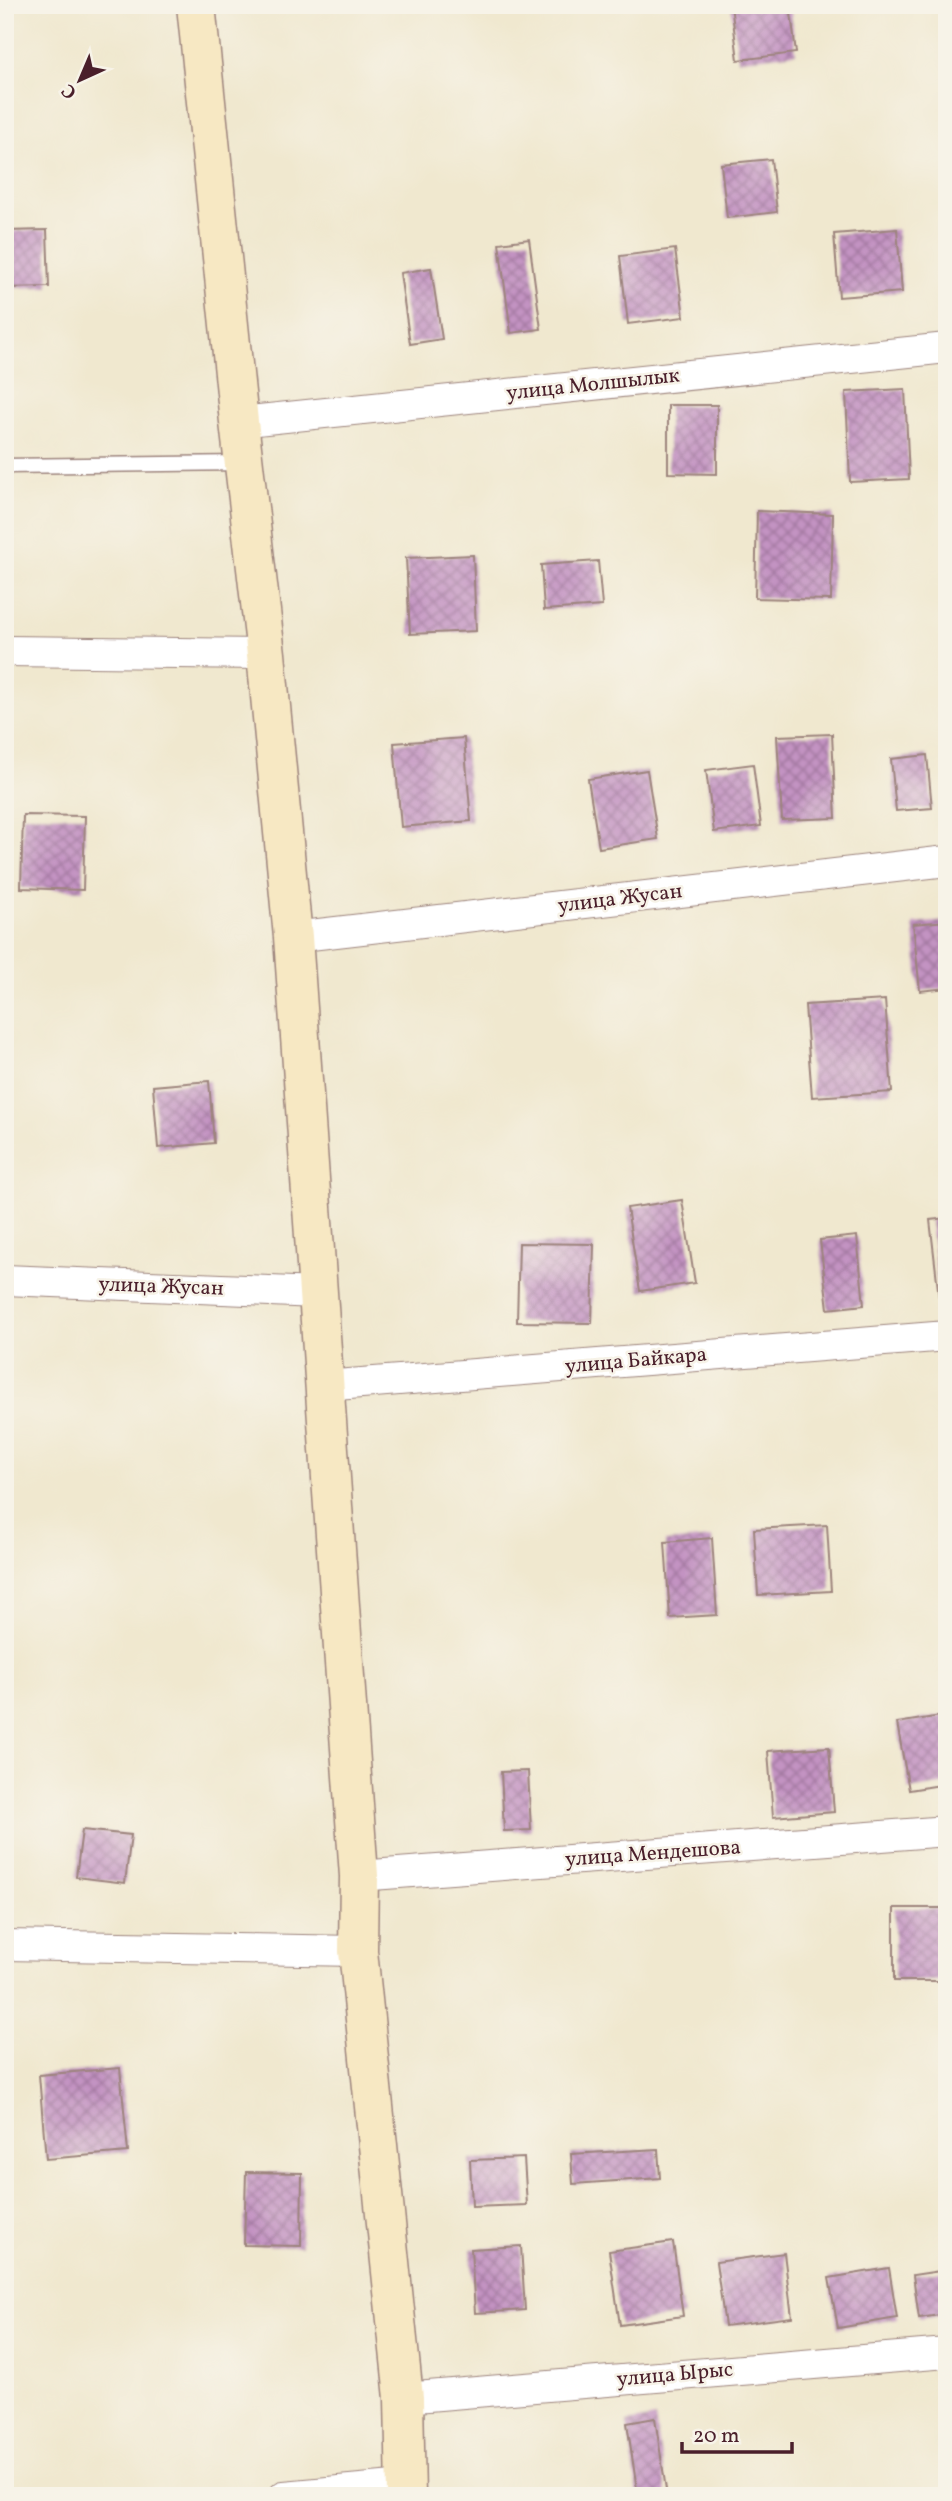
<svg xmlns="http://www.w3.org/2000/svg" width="952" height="2501" viewBox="0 0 952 2501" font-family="Vollkorn,serif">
<defs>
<pattern id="building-cross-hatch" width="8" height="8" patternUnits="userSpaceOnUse" patternTransform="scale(1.75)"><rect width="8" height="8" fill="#c393c2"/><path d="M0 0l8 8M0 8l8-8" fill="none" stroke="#a0779e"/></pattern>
</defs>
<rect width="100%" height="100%" fill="#f7f3e8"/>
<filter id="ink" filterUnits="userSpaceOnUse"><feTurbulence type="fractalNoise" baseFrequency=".0143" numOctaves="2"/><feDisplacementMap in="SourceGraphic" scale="14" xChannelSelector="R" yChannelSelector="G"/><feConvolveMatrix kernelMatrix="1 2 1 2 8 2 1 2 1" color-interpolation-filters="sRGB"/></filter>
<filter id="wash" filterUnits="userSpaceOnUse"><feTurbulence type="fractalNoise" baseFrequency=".00686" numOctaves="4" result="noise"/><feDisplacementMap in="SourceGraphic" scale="28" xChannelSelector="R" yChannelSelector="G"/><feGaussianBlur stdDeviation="1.57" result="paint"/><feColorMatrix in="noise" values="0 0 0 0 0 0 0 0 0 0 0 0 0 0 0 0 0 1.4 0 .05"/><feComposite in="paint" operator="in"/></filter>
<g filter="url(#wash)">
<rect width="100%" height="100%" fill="#f0e8cf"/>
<g id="blocks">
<g fill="url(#building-cross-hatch)">
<path d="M 480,5 L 542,5 L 542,10 L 479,8 Z"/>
<path d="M 731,5 L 790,5 L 796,53 L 738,60 Z"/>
<path d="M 771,159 L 777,212 L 727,218 L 721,164 Z"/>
<path d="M 897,229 L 902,292 L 839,297 L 834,234 Z"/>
<path d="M 47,230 L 49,287 L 5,288 L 5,231 Z"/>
<path d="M 529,239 L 541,329 L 511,333 L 499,243 Z"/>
<path d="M 675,249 L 684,317 L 628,324 L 620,256 Z"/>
<path d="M 431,268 L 442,339 L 410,344 L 400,273 Z"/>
<path d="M 905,389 L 909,479 L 850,482 L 846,392 Z"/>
<path d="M 668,405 L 717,405 L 717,474 L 668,473 Z"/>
<path d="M 757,511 L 833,514 L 831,600 L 755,598 Z"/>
<path d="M 473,555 L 476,631 L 410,634 L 406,558 Z"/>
<path d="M 598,561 L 602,606 L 544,610 L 541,565 Z"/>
<path d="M 832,734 L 836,818 L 782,820 L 777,736 Z"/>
<path d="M 464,738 L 471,821 L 401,827 L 394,743 Z"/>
<path d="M 927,755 L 932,808 L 896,811 L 891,759 Z"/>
<path d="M 753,764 L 761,826 L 714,832 L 706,770 Z"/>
<path d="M 647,770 L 658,839 L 599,848 L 588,779 Z"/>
<path d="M 23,815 L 85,816 L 83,890 L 21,888 Z"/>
<path d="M 947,921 L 947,988 L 920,991 L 913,924 Z"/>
<path d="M 885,1000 L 892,1092 L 812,1097 L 805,1005 Z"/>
<path d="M 209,1081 L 214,1143 L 158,1148 L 153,1086 Z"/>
<path d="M 682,1200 L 695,1283 L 640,1291 L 627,1208 Z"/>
<path d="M 947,1218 L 947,1297 L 939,1298 L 930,1220 Z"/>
<path d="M 857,1236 L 864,1305 L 828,1309 L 820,1240 Z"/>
<path d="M 519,1243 L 594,1244 L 592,1323 L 517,1322 Z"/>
<path d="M 827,1525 L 831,1591 L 758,1595 L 754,1529 Z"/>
<path d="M 712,1538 L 717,1615 L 670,1618 L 665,1542 Z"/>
<path d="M 947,1715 L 947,1784 L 909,1790 L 897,1723 Z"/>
<path d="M 829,1747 L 834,1812 L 773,1817 L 768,1751 Z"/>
<path d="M 528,1771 L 531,1830 L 504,1831 L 501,1772 Z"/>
<path d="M 82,1830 L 131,1835 L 125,1883 L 76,1877 Z"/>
<rect x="894" y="1908" width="53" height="73"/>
<path d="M 120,2068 L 128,2152 L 46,2159 L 39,2075 Z"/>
<path d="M 658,2149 L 660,2178 L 573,2184 L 571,2154 Z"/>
<path d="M 524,2158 L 527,2205 L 472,2207 L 470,2160 Z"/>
<path d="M 246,2172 L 302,2173 L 301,2246 L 244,2245 Z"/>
<path d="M 673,2242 L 683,2316 L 620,2325 L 609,2251 Z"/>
<path d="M 521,2246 L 525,2310 L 475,2313 L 471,2249 Z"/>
<path d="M 784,2253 L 792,2317 L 725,2326 L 716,2262 Z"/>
<path d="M 889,2268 L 897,2318 L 838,2328 L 829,2278 Z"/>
<path d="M 947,2270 L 947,2314 L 919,2318 L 913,2275 Z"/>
<path d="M 655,2418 L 667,2496 L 638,2496 L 627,2423 Z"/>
</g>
</g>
</g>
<g filter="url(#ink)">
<use href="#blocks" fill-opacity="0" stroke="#9d847d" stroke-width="2"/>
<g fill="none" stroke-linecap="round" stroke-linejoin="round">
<defs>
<path id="lane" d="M 5,466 L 243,463"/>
<g id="street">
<path d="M 239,422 L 947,348"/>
<path d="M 5,651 L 266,654"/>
<path d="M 293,937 L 947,861"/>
<path d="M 5,1280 L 317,1293"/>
<path d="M 324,1386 L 947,1336"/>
<path d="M 359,1876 L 947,1831"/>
<path d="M 5,1945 L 358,1951"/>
<path d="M 404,2398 L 947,2353"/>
<path d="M 284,2496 L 405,2485"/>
</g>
<path id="secondary" d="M 196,5 L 239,422 L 266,654 L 293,937 L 359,1876 L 358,1951 L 404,2398 L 406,2496"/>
</defs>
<use href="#lane" stroke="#9d847d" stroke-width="17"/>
<use href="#street" stroke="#9d847d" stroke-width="32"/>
<use href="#secondary" stroke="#9d847d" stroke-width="41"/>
<use href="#lane" stroke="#fff" stroke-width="14"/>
<use href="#street" stroke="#fff" stroke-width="30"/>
<use href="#secondary" stroke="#f7e8c3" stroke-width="38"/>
</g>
</g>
<g text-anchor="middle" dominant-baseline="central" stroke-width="5" stroke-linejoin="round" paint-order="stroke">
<g font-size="21" fill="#4a1f2b" stroke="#f7f3e8">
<text transform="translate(593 385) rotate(-6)">улица Молшылык</text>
<text transform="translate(620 899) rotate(-7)">улица Жусан</text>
<text transform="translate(161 1287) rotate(2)">улица Жусан</text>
<text transform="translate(636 1361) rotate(-5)">улица Байкара</text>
<text transform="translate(653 1854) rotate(-4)">улица Мендешова</text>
<text transform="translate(675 2375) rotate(-5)">улица Ырыс</text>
</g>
</g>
<rect width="952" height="2501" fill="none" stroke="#f7f3e8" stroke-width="28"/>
<g transform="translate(80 80) rotate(224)" stroke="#f7f3e8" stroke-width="5" paint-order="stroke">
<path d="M0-5L12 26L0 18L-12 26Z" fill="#4a1f2b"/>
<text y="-10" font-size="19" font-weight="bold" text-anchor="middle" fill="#4a1f2b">С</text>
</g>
<path d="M682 2442v10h110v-10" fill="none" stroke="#4a1f2b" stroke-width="3.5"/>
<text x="693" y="2442" font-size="21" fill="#4a1f2b" stroke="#f7f3e8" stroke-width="5" paint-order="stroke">20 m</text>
</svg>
